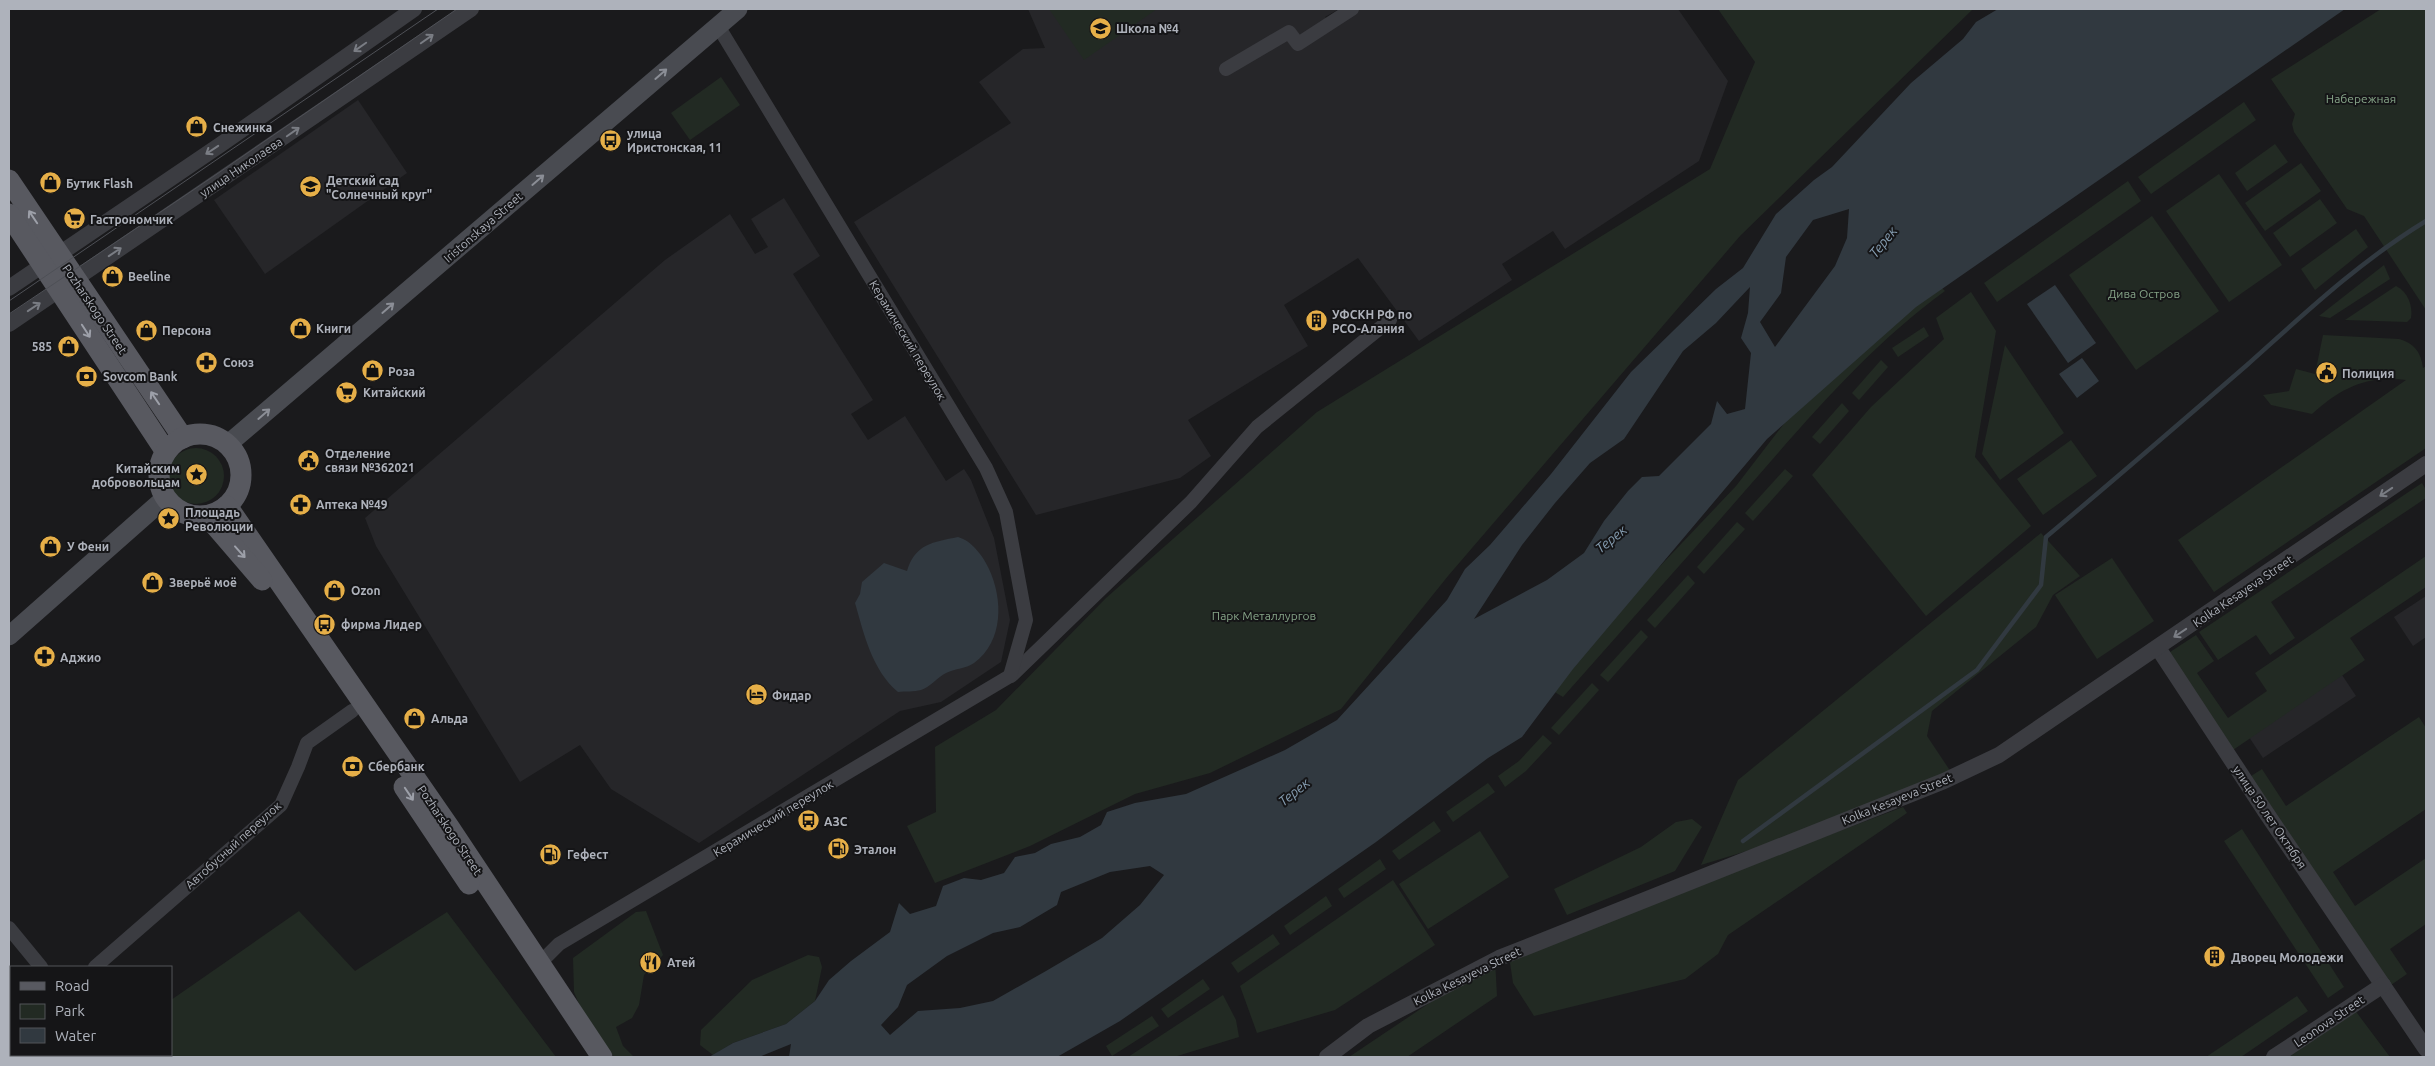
<svg xmlns="http://www.w3.org/2000/svg" width="2435" height="1066" viewBox="0 0 2435 1066" font-family="Ubuntu,sans-serif">
<rect width="100%" height="100%" fill="#1a1a1c"/>
<g fill="#262629">
<path d="M 1028,9 L 1339,9 L 1325,17 L 1333,24 L 1359,9 L 1678,9 L 1728,81 L 1699,161 L 1565,249 L 1553,231 L 1502,264 L 1512,280 L 1419,341 L 1358,258 L 1284,305 L 1308,346 L 1188,420 L 1211,456 L 1180,478 L 1036,515 L 854,222 L 1011,123 L 979,82 L 1023,49 L 1045,48 Z"/>
<path d="M 358,100 L 407,173 L 265,274 L 214,200 Z"/>
<path d="M 784,198 L 820,256 L 793,274 L 873,400 L 851,414 L 868,440 L 905,416 L 946,481 L 964,469 L 971,480 L 994,538 L 1010,620 L 1001,662 L 941,702 L 900,711 L 699,843 L 611,789 L 580,745 L 520,782 L 376,546 L 365,518 L 665,260 L 730,214 L 755,254 L 768,247 L 751,219 Z"/>
<path d="M 2426,596 L 2426,637 L 2413,646 L 2394,617 Z"/>
<path d="M 2336,666 L 2356,696 L 2263,758 L 2243,728 Z"/>
</g>
<g fill="#222a23">
<path d="M 1049,9 L 1157,9 L 1084,60 Z"/>
<path d="M 1718,9 L 1973,9 L 1740,236 L 1448,576 L 1341,709 L 1210,773 L 1135,794 L 1030,846 L 935,883 L 907,826 L 936,812 L 935,747 L 996,710 L 1106,598 L 1317,412 L 1710,169 L 1755,62 Z"/>
<path d="M 2381,9 L 2426,9 L 2426,310 L 2364,216 L 2347,209 L 2294,132 L 2292,124 L 2295,114 L 2271,79 Z"/>
<path d="M 721,77 L 740,105 L 690,140 L 671,113 Z"/>
<path d="M 2244,102 L 2256,120 L 2151,194 L 2138,177 Z"/>
<path d="M 2275,144 L 2288,162 L 2247,191 L 2235,173 Z"/>
<path d="M 2301,163 L 2321,191 L 2265,231 L 2245,203 Z"/>
<path d="M 2219,174 L 2282,265 L 2229,302 L 2166,211 Z"/>
<path d="M 2128,181 L 2141,201 L 1997,302 L 1984,283 Z"/>
<path d="M 2320,199 L 2337,223 L 2290,257 L 2273,233 Z"/>
<path d="M 2152,216 L 2219,311 L 2136,370 L 2069,275 Z"/>
<path d="M 2356,229 L 2368,247 L 2315,290 L 2301,269 Z"/>
<path d="M 2384,265 L 2390,279 L 2330,318 L 2319,316 Z"/>
<path d="M 1934,280 L 1945,291 C 1868,347 1806,421 1744,492 C 1684,561 1623,629 1563,697 L 1553,691 L 1555,677 L 1736,486 L 1796,408 Z"/>
<path d="M 2396,286 C 2408,292 2413,306 2411,318 L 2407,322 L 2345,320 Z"/>
<path d="M 1971,292 L 1996,331 L 1975,457 L 2031,526 L 1926,616 L 1812,475 L 1871,407 L 1944,339 L 1936,318 Z"/>
<path d="M 1924,327 L 1929,336 L 1898,357 L 1892,348 Z"/>
<path d="M 2323,335 L 2399,339 C 2414,343 2421,352 2423,368 L 2426,366 L 2426,448 L 2214,592 L 2178,540 L 2406,380 C 2368,374 2339,389 2312,414 L 2271,405 L 2263,395 L 2289,391 L 2296,369 L 2315,374 Z"/>
<path d="M 2005,345 L 2064,433 L 2000,480 L 1982,454 Z"/>
<path d="M 1881,360 L 1888,367 L 1859,400 L 1852,393 Z"/>
<path d="M 1842,403 L 1849,411 L 1820,444 L 1812,437 Z"/>
<path d="M 2071,440 L 2097,476 L 2043,515 L 2017,479 Z"/>
<circle cx="196" cy="476" r="28"/>
<path d="M 1785,469 L 1793,476 L 1753,521 L 1745,513 Z"/>
<path d="M 2422,483 L 2426,490 L 2426,498 L 2271,602 L 2295,638 L 2270,655 L 2256,635 L 2218,660 L 2199,632 Z"/>
<path d="M 1737,522 L 1745,529 L 1704,574 L 1697,567 Z"/>
<path d="M 2041,533 L 2080,576 L 2053,595 L 2036,627 L 1932,711 L 1927,736 L 1953,775 L 1773,843 L 1701,865 L 1738,780 Z"/>
<path d="M 2426,556 L 2426,587 L 2350,638 L 2365,660 L 2233,750 L 2167,654 L 2196,635 L 2214,661 L 2197,673 L 2228,718 L 2267,691 L 2255,673 Z"/>
<path d="M 2112,558 L 2154,621 L 2097,659 L 2055,595 Z"/>
<path d="M 1688,575 L 1695,583 L 1655,628 L 1647,620 Z"/>
<path d="M 1641,630 L 1648,637 L 1608,682 L 1600,675 Z"/>
<path d="M 1592,683 L 1599,690 L 1559,735 L 1551,728 Z"/>
<path d="M 2419,717 L 2426,728 L 2426,809 L 2333,872 L 2355,906 L 2426,858 L 2426,924 L 2390,949 L 2407,974 L 2388,987 L 2248,778 L 2262,769 L 2286,806 Z"/>
<path d="M 1543,735 L 1552,743 L 1526,771 L 1505,787 L 1498,776 L 1519,761 Z"/>
<path d="M 1488,783 L 1495,792 L 1453,822 L 1446,812 Z"/>
<path d="M 1903,807 L 1907,813 L 1728,935 L 1718,954 L 1685,979 L 1534,1016 L 1513,983 L 1509,956 Z"/>
<path d="M 1692,819 L 1702,827 L 1675,871 L 1567,915 L 1554,889 L 1641,847 L 1676,822 Z"/>
<path d="M 1434,821 L 1441,831 L 1399,860 L 1392,851 Z"/>
<path d="M 2242,829 L 2344,987 L 2328,998 L 2224,841 Z"/>
<path d="M 1480,831 L 1509,877 L 1428,929 L 1399,884 Z"/>
<path d="M 1380,859 L 1386,869 L 1344,898 L 1338,889 Z"/>
<path d="M 1393,880 L 1435,945 L 1335,1010 L 1257,1033 L 1240,986 Z"/>
<path d="M 1326,896 L 1332,906 L 1290,935 L 1284,926 Z"/>
<path d="M 299,911 L 355,971 L 447,912 L 556,1057 L 146,1057 L 144,1055 L 171,1055 L 171,1000 Z"/>
<path d="M 646,911 L 663,955 L 644,975 L 639,1005 L 632,1018 L 616,1027 L 623,1046 L 634,1057 L 614,1057 L 582,1011 L 574,992 L 573,958 L 636,912 Z"/>
<path d="M 1273,934 L 1280,944 L 1238,973 L 1231,963 Z"/>
<path d="M 808,955 L 819,957 L 822,967 L 815,1001 L 786,1024 L 733,1043 L 713,1055 L 700,1045 L 701,1030 L 752,980 Z"/>
<path d="M 1495,959 L 1497,996 L 1407,1057 L 1349,1057 Z"/>
<path d="M 1203,979 L 1210,989 L 1168,1018 L 1161,1009 Z"/>
<path d="M 1223,995 L 1236,1020 L 1239,1037 L 1174,1057 L 1128,1057 Z"/>
<path d="M 2297,996 L 2308,1011 L 2241,1057 L 2206,1057 Z"/>
<path d="M 2354,1009 L 2390,1057 L 2281,1057 Z"/>
<path d="M 1152,1016 L 1159,1026 L 1112,1056 L 1106,1046 Z"/>
</g>
<g fill="#313940" fill-rule="evenodd">
<path d="M 1998,9 L 2345,9 L 1916,307 L 1767,439 L 1573,669 L 1522,737 L 1488,758 L 1376,842 L 1120,1021 L 1057,1057 L 789,1057 L 791,1044 L 759,1057 L 709,1057 L 733,1043 L 786,1024 L 815,1001 L 829,980 L 851,961 L 890,932 L 899,903 L 910,914 L 936,906 L 943,886 L 964,878 L 981,880 L 1004,873 L 1015,857 L 1035,853 L 1051,844 L 1080,837 L 1101,825 L 1107,812 L 1135,803 L 1186,794 L 1285,750 L 1337,720 L 1447,600 L 1465,569 L 1490,545 L 1551,474 L 1631,372 L 1716,289 L 1743,268 L 1776,214 L 1814,180 L 1832,167 L 1911,83 L 1963,39 L 1976,22 ZM 1849,209 L 1847,238 L 1835,266 L 1775,347 L 1760,322 L 1781,293 L 1786,257 L 1813,220 ZM 1750,287 L 1748,313 L 1741,338 L 1751,353 L 1745,409 L 1727,414 L 1717,401 L 1711,424 L 1659,476 L 1642,477 L 1628,491 L 1604,521 L 1584,553 L 1547,580 L 1474,619 L 1522,545 L 1555,503 L 1590,463 L 1624,439 L 1683,351 L 1716,323 ZM 1150,866 L 1164,875 L 1140,905 L 1102,938 L 1046,971 L 993,1001 L 960,1008 L 918,1011 L 890,1035 L 881,1025 L 898,1007 L 907,985 L 947,956 L 993,933 L 1020,927 L 1057,905 L 1061,892 L 1110,872 Z"/>
<path d="M 2055,285 L 2096,343 L 2068,363 L 2027,304 Z"/>
<path d="M 2082,358 L 2099,381 L 2077,398 L 2059,374 Z"/>
<path d="M 958,537 C 972,541 983,556 989,569 C 1003,599 1004,641 974,663 C 965,669 956,668 946,673 C 938,677 929,688 921,690 C 914,692 905,691 898,692 C 872,670 864,634 855,603 L 860,594 L 862,582 L 884,563 L 907,571 C 915,544 933,542 958,537 Z"/>
</g>
<g fill="none" stroke-linecap="round" stroke-linejoin="round">
<path stroke="#313940" stroke-width="4.5" d="M 1743,841 L 1977,670 L 2041,585 L 2046,537 C 2113,481 2180,423 2247,365 C 2304,314 2360,261 2426,221"/>
<g stroke="#3b3c41" stroke-width="14">
<path d="M 1226,69 L 1289,32 L 1298,44 L 1352,9"/>
<path d="M 1011,676 L 1191,502 L 1257,427 L 1390,320"/>
<path d="M 9,928 L 41,967"/>
<path d="M 540,963 L 559,944 L 1010,676 L 1026,620 L 1006,512 L 986,468 L 718,26"/>
<path d="M 95,967 L 281,805 L 298,767 L 307,743 L 352,711"/>
<path d="M 9,1045 L 11,1043"/>
</g>
<g stroke="#3b3c41" stroke-width="16">
<path d="M 9,288 L 220,145 L 414,9"/>
<path d="M 9,324 L 471,9"/>
<path d="M 2158,648 L 2265,811 L 2426,1049"/>
<path d="M 1327,1057 L 1368,1026 L 1499,958 L 1944,781 L 1999,755 L 2426,464"/>
<path d="M 2274,1057 L 2383,985"/>
</g>
<g stroke="#494b51" stroke-width="19">
<path d="M 227,445 L 738,9"/>
<path d="M 9,636 L 165,498"/>
</g>
<g stroke="#585960" stroke-width="21">
<path d="M 9,180 L 183,438"/>
<path d="M 9,214 L 166,452"/>
<circle cx="200" cy="475" r="41"/>
<path d="M 227,506 L 449,827 L 602,1057"/>
<path d="M 207,516 L 262,580"/>
<path d="M 404,787 L 469,884"/>
</g>
<g stroke="#4e5056" stroke-width="1">
<path d="M 9,301 L 438,9"/>
<path d="M 9,314 L 217,174 L 457,9"/>
</g>
</g>
<defs><path id="oneway-shaft" d="M-6 0H5M1.5-3L5.5 0L1.5 3" fill="none" stroke-width="1.6" stroke-linecap="round" stroke-linejoin="round" transform="scale(1.25)"/></defs>
<g stroke="#7a7d84">
<use href="#oneway-shaft" transform="translate(427 39) rotate(-35)"/>
<use href="#oneway-shaft" transform="translate(360 47) rotate(145)"/>
<use href="#oneway-shaft" transform="translate(293 132) rotate(-35)"/>
<use href="#oneway-shaft" transform="translate(212 150) rotate(146)"/>
<use href="#oneway-shaft" transform="translate(115 252) rotate(-34)"/>
<use href="#oneway-shaft" transform="translate(34 307) rotate(-34)"/>
<use href="#oneway-shaft" transform="translate(2386 492) rotate(146)"/>
<use href="#oneway-shaft" transform="translate(2180 633) rotate(146)"/>
</g>
<g stroke="#8b8e96">
<use href="#oneway-shaft" transform="translate(661 74) rotate(-41)"/>
<use href="#oneway-shaft" transform="translate(538 180) rotate(-41)"/>
<use href="#oneway-shaft" transform="translate(388 308) rotate(-41)"/>
<use href="#oneway-shaft" transform="translate(264 414) rotate(-41)"/>
</g>
<g stroke="#9da0a9">
<use href="#oneway-shaft" transform="translate(33 217) rotate(-124)"/>
<use href="#oneway-shaft" transform="translate(86 331) rotate(57)"/>
<use href="#oneway-shaft" transform="translate(155 398) rotate(-124)"/>
<use href="#oneway-shaft" transform="translate(240 552) rotate(48)"/>
<use href="#oneway-shaft" transform="translate(409 794) rotate(56)"/>
</g>
<defs>
<symbol id="school-disc" viewBox="-11 -11 22 22"><circle r="9.5" fill="#e6af48" stroke="#151517"/><path d="M0-5L7-2L0 1L-7-2ZM-4 1L0 2.5L4 1V4Q0 6-4 4Z" fill="#111"/></symbol>
<symbol id="shop-disc" viewBox="-11 -11 22 22"><circle r="9.5" fill="#e6af48" stroke="#151517"/><path d="M-5-2.5h2.3a2.7 3.5 0 0 1 5.4 0H5L5.5 6h-11ZM-1.5-2.5h3a1.5 2.3 0 0 0-3 0Z" fill="#111"/></symbol>
<symbol id="bus-disc" viewBox="-11 -11 22 22"><circle r="9.5" fill="#e6af48" stroke="#151517"/><path d="M-5-6H5V4H4V6H2V4H-2V6H-4V4H-5ZM-3.5-4V0h7V-4ZM-3.5 1.2v1.5H-2V1.2ZM2 1.2v1.5H3.5V1.2Z" fill="#111"/></symbol>
<symbol id="supermarket-disc" viewBox="-11 -11 22 22"><circle r="9.5" fill="#e6af48" stroke="#151517"/><path d="M-6-5.5h2.5l.6 2H6L4.5 2H-2.5L-4.4-4H-6ZM-1.5 3.2a1.3 1.3 0 1 0 .1 0ZM3 3.2a1.3 1.3 0 1 0 .1 0Z" fill="#111"/></symbol>
<symbol id="building-disc" viewBox="-11 -11 22 22"><circle r="9.5" fill="#e6af48" stroke="#151517"/><path d="M-4-6H4V6H1V3H-1V6H-4ZM-2.5-4.3h1.7v1.8h-1.7ZM.8-4.3h1.7v1.8H.8ZM-2.5-1h1.7V.8h-1.7ZM.8-1h1.7V.8H.8Z" fill="#111"/></symbol>
<symbol id="pharmacy-disc" viewBox="-11 -11 22 22"><circle r="9.5" fill="#e6af48" stroke="#151517"/><path d="M-2-6h4v4h4v4h-4v4h-4v-4h-4v-4h4Z" fill="#111"/></symbol>
<symbol id="civic-disc" viewBox="-11 -11 22 22"><circle r="9.5" fill="#e6af48" stroke="#151517"/><path d="M-.6-6.5H3V-4.5H.6V-3L4-1V1h2V6H-6V1h2V-1L-.6-3ZM-1.2 2.5V6h2.4V2.5Z" fill="#111"/></symbol>
<symbol id="bank-disc" viewBox="-11 -11 22 22"><circle r="9.5" fill="#e6af48" stroke="#151517"/><path d="M-6-4H6V4H-6ZM0-2.3a2.3 2.3 0 1 0 0 4.6a2.3 2.3 0 1 0 0-4.6Z" fill="#111"/></symbol>
<symbol id="sight-disc" viewBox="-11 -11 22 22"><circle r="9.5" fill="#e6af48" stroke="#151517"/><path d="M0-6L1.8-2.2L6-1.7L2.9 1.2L3.7 5.4L0 3.3L-3.7 5.4L-2.9 1.2L-6-1.7L-1.8-2.2Z" fill="#111"/></symbol>
<symbol id="hotel-disc" viewBox="-11 -11 22 22"><circle r="9.5" fill="#e6af48" stroke="#151517"/><path d="M-6-4.5h1.5V1H6V5H4.5V3h-9V5H-6ZM-4 0a1.8 1.8 0 1 1 3.6 0ZM.5 0V-2.5h3Q6-2.5 6 0Z" fill="#111"/></symbol>
<symbol id="fuel-disc" viewBox="-11 -11 22 22"><circle r="9.5" fill="#e6af48" stroke="#151517"/><path d="M-5.5-6h7V0h2V4h1.3V-2.5L3-4.5l.8-.8L6-3V5H2.5V1h-1V6h-7ZM-4.2-4.7v3.2H.2V-4.7Z" fill="#111"/></symbol>
<symbol id="restaurant-disc" viewBox="-11 -11 22 22"><circle r="9.5" fill="#e6af48" stroke="#151517"/><path d="M-5-6h1v4h1v-4h1v4h1v-4h1v5L-1.5 .5V6h-2V.5L-5-1ZM5-6V6H3V1.5H1.5Q1.5-4 5-6Z" fill="#111"/></symbol>
</defs>
<g fill-rule="evenodd">
<use href="#school-disc" x="1088" y="16" width="25" height="25"/>
<use href="#shop-disc" x="184" y="114" width="25" height="25"/>
<use href="#bus-disc" x="598" y="128" width="25" height="25"/>
<use href="#shop-disc" x="38" y="170" width="25" height="25"/>
<use href="#school-disc" x="298" y="174" width="25" height="25"/>
<use href="#supermarket-disc" x="62" y="206" width="25" height="25"/>
<use href="#shop-disc" x="100" y="264" width="25" height="25"/>
<use href="#building-disc" x="1304" y="308" width="25" height="25"/>
<use href="#shop-disc" x="288" y="316" width="25" height="25"/>
<use href="#shop-disc" x="134" y="318" width="25" height="25"/>
<use href="#shop-disc" x="56" y="334" width="25" height="25"/>
<use href="#pharmacy-disc" x="194" y="350" width="25" height="25"/>
<use href="#shop-disc" x="360" y="358" width="25" height="25"/>
<use href="#civic-disc" x="2314" y="360" width="25" height="25"/>
<use href="#bank-disc" x="74" y="364" width="25" height="25"/>
<use href="#supermarket-disc" x="334" y="380" width="25" height="25"/>
<use href="#civic-disc" x="296" y="448" width="25" height="25"/>
<use href="#sight-disc" x="184" y="462" width="25" height="25"/>
<use href="#pharmacy-disc" x="288" y="492" width="25" height="25"/>
<use href="#sight-disc" x="156" y="506" width="25" height="25"/>
<use href="#shop-disc" x="38" y="534" width="25" height="25"/>
<use href="#shop-disc" x="140" y="570" width="25" height="25"/>
<use href="#shop-disc" x="322" y="578" width="25" height="25"/>
<use href="#bus-disc" x="312" y="612" width="25" height="25"/>
<use href="#pharmacy-disc" x="32" y="644" width="25" height="25"/>
<use href="#hotel-disc" x="744" y="682" width="25" height="25"/>
<use href="#shop-disc" x="402" y="706" width="25" height="25"/>
<use href="#bank-disc" x="340" y="754" width="25" height="25"/>
<use href="#bus-disc" x="796" y="808" width="25" height="25"/>
<use href="#fuel-disc" x="826" y="836" width="25" height="25"/>
<use href="#fuel-disc" x="538" y="842" width="25" height="25"/>
<use href="#building-disc" x="2202" y="944" width="25" height="25"/>
<use href="#restaurant-disc" x="638" y="950" width="25" height="25"/>
</g>
<g text-anchor="middle" dominant-baseline="central" stroke-width="4" stroke-linejoin="round" paint-order="stroke">
<g font-size="12" font-weight="bold" fill="#aeb2bb" stroke="#151517" text-anchor="start">
<text x="1116" y="28">Школа №4</text>
<text x="213" y="127">Снежинка</text>
<text x="627" y="133">улица<tspan x="627" dy="14">Иристонская, 11</tspan></text>
<text x="326" y="180">Детский сад<tspan x="326" dy="14">"Солнечный круг"</tspan></text>
<text x="66" y="183">Бутик Flash</text>
<text x="90" y="219">Гастрономчик</text>
<text x="128" y="276">Beeline</text>
<text x="1332" y="314">УФСКН РФ по<tspan x="1332" dy="14">РСО-Алания</tspan></text>
<text x="316" y="328">Книги</text>
<text x="162" y="330">Персона</text>
<text x="52" y="346" text-anchor="end">585</text>
<text x="223" y="362">Союз</text>
<text x="388" y="371">Роза</text>
<text x="2342" y="373">Полиция</text>
<text x="103" y="376">Sovcom Bank</text>
<text x="363" y="392">Китайский</text>
<text x="325" y="453">Отделение<tspan x="325" dy="14">связи №362021</tspan></text>
<text x="180" y="468" text-anchor="end">Китайским<tspan x="180" dy="14">добровольцам</tspan></text>
<text x="316" y="504">Аптека №49</text>
<text x="185" y="512">Площадь<tspan x="185" dy="14">Революции</tspan></text>
<text x="67" y="546">У Фени</text>
<text x="169" y="582">Зверьё моё</text>
<text x="351" y="590">Ozon</text>
<text x="341" y="624">фирма Лидер</text>
<text x="60" y="657">Аджио</text>
<text x="772" y="695">Фидар</text>
<text x="431" y="718">Альда</text>
<text x="368" y="766">Сбербанк</text>
<text x="824" y="821">АЗС</text>
<text x="854" y="849">Эталон</text>
<text x="567" y="854">Гефест</text>
<text x="2231" y="957">Дворец Молодежи</text>
<text x="667" y="962">Атей</text>
</g>
<g font-size="12" fill="#86a488" stroke="#151517">
<text x="2361" y="98">Набережная</text>
<text x="2144" y="293">Дива Остров</text>
<text x="1264" y="615">Парк Металлургов</text>
</g>
<g font-size="12" fill="#aeb2bb" stroke="#151517">
<text transform="translate(241 167) rotate(-34)">улица Николаева</text>
<text transform="translate(483 227) rotate(-41)">Iristonskaya Street</text>
<text transform="translate(95 309) rotate(56)">Pozharskogo Street</text>
<text transform="translate(908 340) rotate(59)">Керамический переулок</text>
<text transform="translate(2243 591) rotate(-34)">Kolka Kesayeva Street</text>
<text transform="translate(1897 799) rotate(-22)">Kolka Kesayeva Street</text>
<text transform="translate(2270 817) rotate(56)">улица 50 лет Октября</text>
<text transform="translate(773 818) rotate(-31)">Керамический переулок</text>
<text transform="translate(450 830) rotate(56)">Pozharskogo Street</text>
<text transform="translate(233 845) rotate(-42)">Автобусный переулок</text>
<text transform="translate(1467 976) rotate(-26)">Kolka Kesayeva Street</text>
<text transform="translate(2329 1021) rotate(-34)">Leonova Street</text>
</g>
<g font-size="14" font-style="italic" fill="#879fb3" stroke="#151517">
<text transform="translate(1883 242) rotate(-51)">Терек</text>
<text transform="translate(1611 539) rotate(-39)">Терек</text>
<text transform="translate(1294 792) rotate(-39)">Терек</text>
</g>
</g>
<rect width="2435" height="1066" fill="none" stroke="#aeb2bb" stroke-width="20"/>
<rect x="10" y="966" width="162" height="90" fill="#151517" stroke="#525459"/>
<rect x="20" y="982" width="25" height="8" fill="#585960" stroke="#525459"/>
<text x="55" y="991" font-size="15" fill="#aeb2bb">Road</text>
<rect x="20" y="1004" width="25" height="15" fill="#222a23" stroke="#525459"/>
<text x="55" y="1016" font-size="15" fill="#aeb2bb">Park</text>
<rect x="20" y="1028" width="25" height="15" fill="#313940" stroke="#525459"/>
<text x="55" y="1041" font-size="15" fill="#aeb2bb">Water</text>
</svg>
